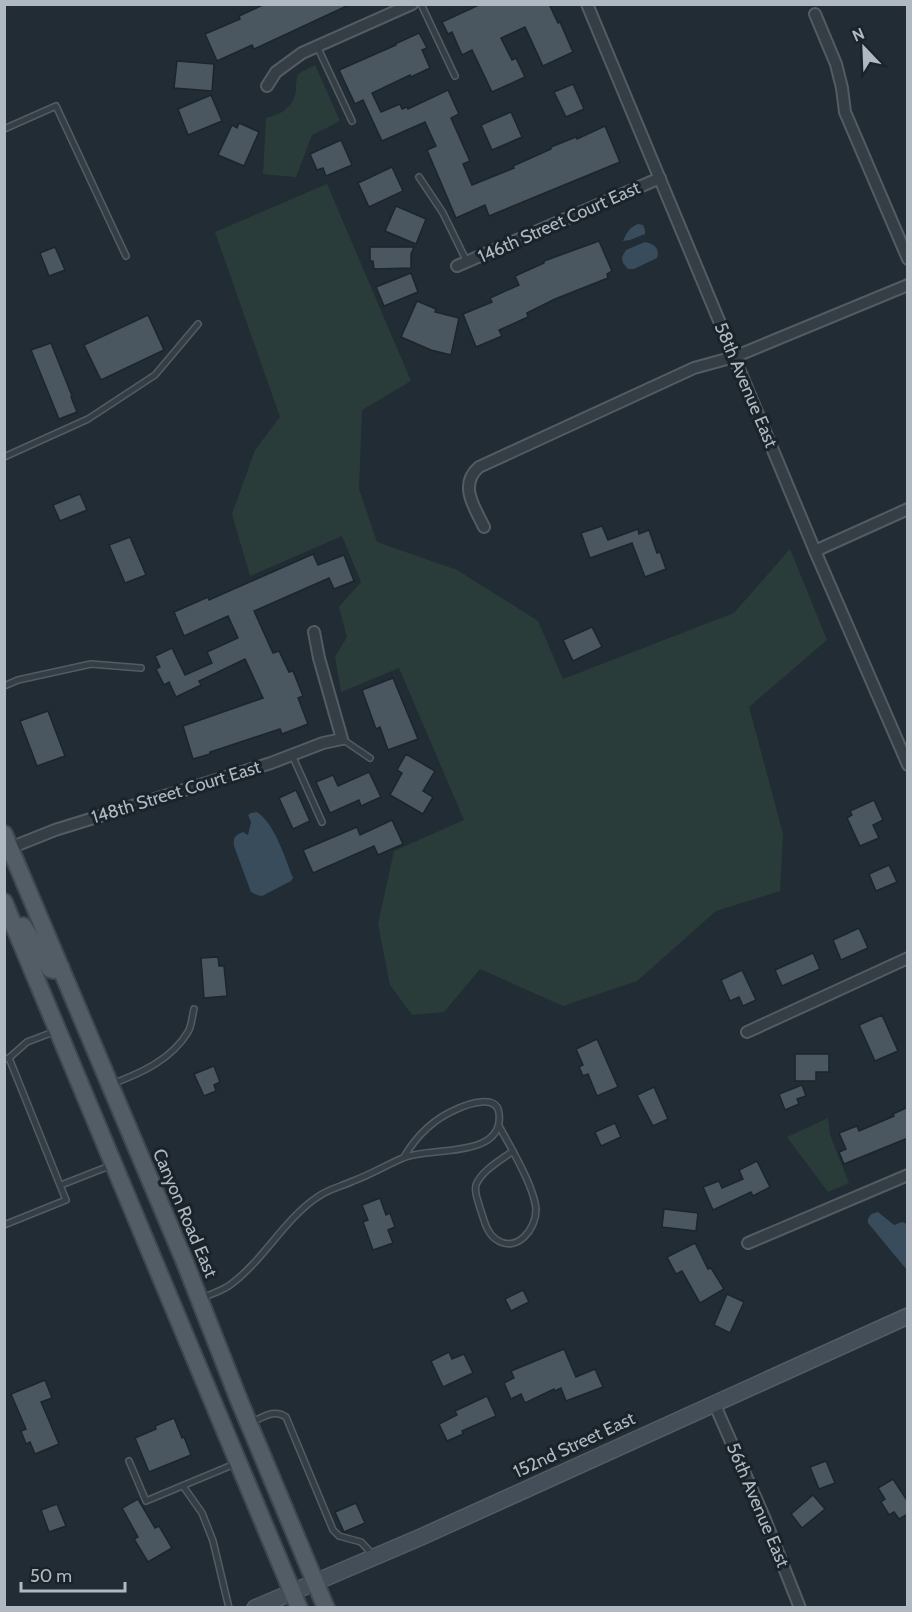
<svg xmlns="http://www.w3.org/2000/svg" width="912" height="1612" viewBox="0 0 912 1612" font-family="Cabin,sans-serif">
<rect width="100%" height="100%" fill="#222c34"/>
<g fill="#2a3c3a">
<path d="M 315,65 L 340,121 L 312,135 L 296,177 L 263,174 L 266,118 C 282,114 293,108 296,90 C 296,86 296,79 298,75 C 301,71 310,68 315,65 Z"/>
<path d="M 327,184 L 411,381 L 362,410 L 359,489 L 377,542 L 457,570 L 538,621 L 563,679 L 734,613 L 790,549 L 827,640 L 749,707 L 783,834 L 780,891 L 716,911 L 637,981 L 563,1006 L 480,969 L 444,1012 L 412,1015 L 390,985 L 378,924 L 394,851 L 464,820 L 399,668 L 341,692 L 335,657 L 347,637 L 339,607 L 361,582 L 342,536 L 250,576 L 232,514 L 255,450 L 280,417 L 215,232 Z"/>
<path d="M 828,1118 L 830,1135 L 849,1183 L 828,1192 L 787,1137 Z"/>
</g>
<g fill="#394c5c">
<path d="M 638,224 L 643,225 L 645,230 L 645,234 L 630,240 L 623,241 C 627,232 629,228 638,224 Z"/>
<path d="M 645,242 C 654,244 660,248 657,258 L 634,269 L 628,269 L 623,263 L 622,257 L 626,250 Z"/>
<path d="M 257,812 C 275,824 285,858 293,878 L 291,881 L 262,896 L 257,895 L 251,892 L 234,846 C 233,838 235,835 243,832 L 248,835 L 251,822 L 248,815 L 251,813 Z"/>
<path d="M 878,1212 L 894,1225 L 902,1222 L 907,1224 L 907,1270 L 868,1223 C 867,1216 872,1213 878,1212 Z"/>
</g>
<g fill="#4b5760" stroke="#1d252c" stroke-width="1.5">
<path d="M 265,4 L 351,4 L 254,49 L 252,45 L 217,61 L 205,34 L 240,19 L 239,16 Z"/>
<path d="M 481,4 L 549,4 L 558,23 L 560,22 L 573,52 L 543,66 L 525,27 L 501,38 L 512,60 L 516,58 L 525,77 L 492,92 L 472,50 L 462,55 L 452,32 L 448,34 L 442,22 Z"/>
<path d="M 419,33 L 427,48 L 422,50 L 430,68 L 411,77 L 410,75 L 372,93 L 381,112 L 400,104 L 402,109 L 407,107 L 408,109 L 448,90 L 459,114 L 451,118 L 470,161 L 463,164 L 472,185 L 514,168 L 513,166 L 551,149 L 551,147 L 576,137 L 577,139 L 605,126 L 620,162 L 489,216 L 485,205 L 456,218 L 427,150 L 436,146 L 425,122 L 382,141 L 363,100 L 355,104 L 339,70 L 396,45 L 395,44 Z"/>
<path d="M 177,61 L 214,64 L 212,91 L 174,88 Z"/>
<path d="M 573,84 L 584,109 L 566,117 L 554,92 Z"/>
<path d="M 211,95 L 222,121 L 188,135 L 178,109 Z"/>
<path d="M 511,112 L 522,137 L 492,150 L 481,125 Z"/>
<path d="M 239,123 L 259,132 L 244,166 L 218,155 L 232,125 L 237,128 Z"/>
<path d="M 341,140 L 352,165 L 326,176 L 323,168 L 317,170 L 310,154 Z"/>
<path d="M 392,167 L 403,191 L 369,207 L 358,183 Z"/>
<path d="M 396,206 L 426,219 L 416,244 L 385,231 Z"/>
<path d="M 599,241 L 612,271 L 607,274 L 608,278 L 555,299 L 527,313 L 528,317 L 499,330 L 502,336 L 476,347 L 463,314 L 492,302 L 490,298 L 519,285 L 515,276 L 544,263 L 544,261 Z"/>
<path d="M 55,247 L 65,270 L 49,276 L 40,253 Z"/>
<path d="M 370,247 L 414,247 L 411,254 L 411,268 L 374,269 L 373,261 L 370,261 Z"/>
<path d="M 411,273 L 418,292 L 384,306 L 376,287 Z"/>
<path d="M 417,301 L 436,309 L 435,312 L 459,318 L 451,355 L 431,350 L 401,337 Z"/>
<path d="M 148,315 L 164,350 L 101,380 L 84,345 Z"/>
<path d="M 51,343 L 72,396 L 71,397 L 77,412 L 59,419 L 31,350 Z"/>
<path d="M 80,494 L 87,510 L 60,521 L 53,505 Z"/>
<path d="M 602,526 L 608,540 L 638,529 L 639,534 L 649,530 L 657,553 L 660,552 L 666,569 L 645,577 L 632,543 L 590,558 L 581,533 Z"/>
<path d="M 130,537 L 146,575 L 125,583 L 109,545 Z"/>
<path d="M 313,554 L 318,565 L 344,555 L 354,581 L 334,589 L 329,578 L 254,611 L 273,653 L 279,651 L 289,672 L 293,671 L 303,696 L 298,698 L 308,724 L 282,734 L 280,729 L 210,752 L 210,754 L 193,759 L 183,726 L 263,698 L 245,659 L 199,681 L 201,685 L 176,697 L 169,682 L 164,685 L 156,669 L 160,667 L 155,656 L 172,648 L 185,675 L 212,663 L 207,652 L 238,638 L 228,616 L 184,636 L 174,612 L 208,597 L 209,600 Z"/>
<path d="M 592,627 L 602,647 L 573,661 L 563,640 Z"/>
<path d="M 393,678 L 418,739 L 388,750 L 380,727 L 376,729 L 362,690 Z"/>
<path d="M 48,711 L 65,756 L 37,766 L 20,721 Z"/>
<path d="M 406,754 L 435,771 L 423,791 L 433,797 L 423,814 L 390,795 L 402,773 L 397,770 Z"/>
<path d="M 369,772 L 381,797 L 361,806 L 359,800 L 330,813 L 316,782 L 333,775 L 338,786 Z"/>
<path d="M 296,790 L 310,821 L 293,829 L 279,798 Z"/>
<path d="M 874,800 L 883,820 L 873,825 L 879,838 L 860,846 L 847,818 L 852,815 L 850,811 Z"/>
<path d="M 392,820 L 403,844 L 378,855 L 374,846 L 313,873 L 303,850 L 357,827 L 360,835 Z"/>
<path d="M 889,865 L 897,882 L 876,891 L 869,874 Z"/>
<path d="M 859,928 L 868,948 L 841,960 L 833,940 Z"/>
<path d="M 813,953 L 820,969 L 782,986 L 775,970 Z"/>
<path d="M 218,957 L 219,966 L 224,966 L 227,996 L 204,998 L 201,958 Z"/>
<path d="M 742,970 L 756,1000 L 743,1006 L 739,997 L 730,1001 L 721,980 Z"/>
<path d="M 882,1015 L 898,1051 L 875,1061 L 859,1025 Z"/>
<path d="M 597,1039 L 618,1087 L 597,1096 L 588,1074 L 583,1076 L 579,1067 L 583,1065 L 576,1049 Z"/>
<path d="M 795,1054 L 829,1054 L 829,1072 L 816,1072 L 816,1081 L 795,1081 Z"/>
<path d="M 214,1066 L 220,1082 L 214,1085 L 216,1091 L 204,1096 L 194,1074 Z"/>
<path d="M 802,1085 L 806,1096 L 797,1099 L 799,1104 L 785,1110 L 779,1094 Z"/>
<path d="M 654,1087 L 668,1119 L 653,1126 L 637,1095 Z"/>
<path d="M 908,1107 L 908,1138 L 844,1164 L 839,1152 L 846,1149 L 839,1133 L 857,1126 L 859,1131 L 894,1116 L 893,1114 Z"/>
<path d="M 615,1123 L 621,1137 L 601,1146 L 595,1132 Z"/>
<path d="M 757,1161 L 770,1187 L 753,1196 L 751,1192 L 713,1210 L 703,1187 L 719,1181 L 722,1188 L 743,1179 L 739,1170 Z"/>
<path d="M 380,1198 L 386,1215 L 390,1213 L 395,1227 L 388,1230 L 393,1243 L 373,1250 L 363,1222 L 368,1220 L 362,1205 Z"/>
<path d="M 664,1209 L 698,1213 L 696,1231 L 662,1227 Z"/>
<path d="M 695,1243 L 708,1269 L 711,1268 L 724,1289 L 700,1303 L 682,1271 L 676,1274 L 667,1257 Z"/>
<path d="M 523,1290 L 529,1302 L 511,1311 L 505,1299 Z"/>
<path d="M 727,1294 L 744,1302 L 730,1333 L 714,1325 Z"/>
<path d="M 564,1349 L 576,1377 L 595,1369 L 603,1387 L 566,1401 L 561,1388 L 555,1391 L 554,1389 L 525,1403 L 521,1394 L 511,1399 L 504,1383 L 514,1378 L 511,1371 Z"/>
<path d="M 449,1352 L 452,1359 L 464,1354 L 473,1373 L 443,1387 L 431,1361 Z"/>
<path d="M 45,1380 L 52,1398 L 41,1402 L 59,1444 L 35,1454 L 30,1442 L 26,1444 L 21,1431 L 26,1429 L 11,1394 Z"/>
<path d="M 487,1396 L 496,1416 L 462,1431 L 463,1434 L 447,1441 L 439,1424 L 457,1415 L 455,1411 Z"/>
<path d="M 174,1418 L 182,1438 L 184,1437 L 191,1455 L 149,1472 L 135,1438 L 156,1429 L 155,1426 Z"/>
<path d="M 826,1461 L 835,1483 L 819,1489 L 810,1467 Z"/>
<path d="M 893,1479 L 908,1502 L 908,1514 L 899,1519 L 894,1512 L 889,1515 L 881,1502 L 885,1499 L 878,1488 Z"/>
<path d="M 813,1495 L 825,1509 L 802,1528 L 791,1514 Z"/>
<path d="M 138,1499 L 155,1528 L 159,1526 L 172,1548 L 148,1562 L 134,1539 L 138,1537 L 122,1508 Z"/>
<path d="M 356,1503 L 365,1523 L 344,1532 L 335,1512 Z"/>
<path d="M 57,1504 L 66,1526 L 49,1532 L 41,1510 Z"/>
</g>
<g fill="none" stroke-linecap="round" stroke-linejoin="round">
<defs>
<g id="lane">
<path d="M 421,4 L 455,76"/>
<path d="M 317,46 L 352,121"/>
<path d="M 4,129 L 56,106 L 126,256"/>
<path d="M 419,177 L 443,213 L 467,262"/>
<path d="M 4,457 L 88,419 L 155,375 L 198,324"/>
<path d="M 4,686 L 18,680 L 91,664 L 141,668"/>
<path d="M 342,739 L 370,758"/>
<path d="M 292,755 L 322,822"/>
<path d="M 4,1059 L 9,1058 L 27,1042 L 56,1031"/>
<path d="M 112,1084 C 141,1073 171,1060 188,1032 C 192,1025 192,1016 194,1009"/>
<path d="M 499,1126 C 510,1146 535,1188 536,1210 C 536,1229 517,1253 497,1240 C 486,1233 484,1219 480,1208 C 478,1200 474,1193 476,1185 C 481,1171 501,1160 513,1151"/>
<path d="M 61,1185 L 112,1165"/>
<path d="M 4,1225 L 66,1200 L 9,1058"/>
<path d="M 201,1299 C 210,1294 222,1291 230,1285 C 263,1261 283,1221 316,1198 C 328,1189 340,1187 353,1181 C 370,1175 386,1165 403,1158 C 428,1146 505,1160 499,1113 C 497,1094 468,1104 457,1109 C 433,1119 417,1135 404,1157"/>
<path d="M 250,1423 C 262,1418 274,1408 286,1417 L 333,1530 L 339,1536 L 361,1542 L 374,1556"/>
<path d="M 129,1461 L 146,1501 L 237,1463"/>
<path d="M 183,1486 L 202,1513 L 213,1541 L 229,1608"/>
</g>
<g id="street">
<path d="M 587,4 L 815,551 L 908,765"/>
<path d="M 815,14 L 836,64 L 842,88 L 845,112 L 908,259"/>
<path d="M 267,86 L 276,72 L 302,53 L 412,4"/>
<path d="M 457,266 L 660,178"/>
<path d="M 484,527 C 475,508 458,485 479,467 L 694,368 L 734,357 L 908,285"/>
<path d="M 815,551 L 908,509"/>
<path d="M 10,848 L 55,830 L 271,763 L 323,743 L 342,739 L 319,658 L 314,632"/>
<path d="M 747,1032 L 908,958"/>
<path d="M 748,1243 L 908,1175"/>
<path d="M 714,1403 L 764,1517 L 800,1608"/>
</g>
<path id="secondary" d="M 255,1608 L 421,1537 L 908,1316"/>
<g id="primary">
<path d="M 4,834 L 184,1260 L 239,1400 L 326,1608"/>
<path d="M 4,902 L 299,1608"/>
<path d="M 23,926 L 50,969 L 54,970 L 61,968"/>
</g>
</defs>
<use href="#lane" stroke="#535c63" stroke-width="8"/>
<use href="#street" stroke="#535c63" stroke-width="14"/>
<use href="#secondary" stroke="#535c63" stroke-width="18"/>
<use href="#primary" stroke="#3f474f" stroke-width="20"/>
<use href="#lane" stroke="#353e45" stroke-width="5"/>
<use href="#street" stroke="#353e45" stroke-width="10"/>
<use href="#secondary" stroke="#444e58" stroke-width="15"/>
<use href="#primary" stroke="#535d65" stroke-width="16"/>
</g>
<g text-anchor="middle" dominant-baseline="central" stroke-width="6" stroke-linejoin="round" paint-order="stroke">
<g font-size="18" fill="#b0b9c2" stroke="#1b232a">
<text transform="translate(559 222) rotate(-24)">146th Street Court East</text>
<text transform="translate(746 385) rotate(67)">58th Avenue East</text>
<text transform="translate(176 792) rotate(-17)">148th Street Court East</text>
<text transform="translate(185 1213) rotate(67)">Canyon Road East</text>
<text transform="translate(574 1445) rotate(-25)">152nd Street East</text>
<text transform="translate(758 1505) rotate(67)">56th Avenue East</text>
</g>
</g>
<rect width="912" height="1612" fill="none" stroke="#b0b9c2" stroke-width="12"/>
<g transform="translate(864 48) rotate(337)" stroke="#1b232a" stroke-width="4.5" paint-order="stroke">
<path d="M0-4.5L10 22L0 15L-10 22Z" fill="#b0b9c2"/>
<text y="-9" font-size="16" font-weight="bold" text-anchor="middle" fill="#b0b9c2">N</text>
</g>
<path d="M21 1582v9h104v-9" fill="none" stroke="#b0b9c2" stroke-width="3"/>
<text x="30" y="1582" font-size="18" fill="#b0b9c2" stroke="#1b232a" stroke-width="4.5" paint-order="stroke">50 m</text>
</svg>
